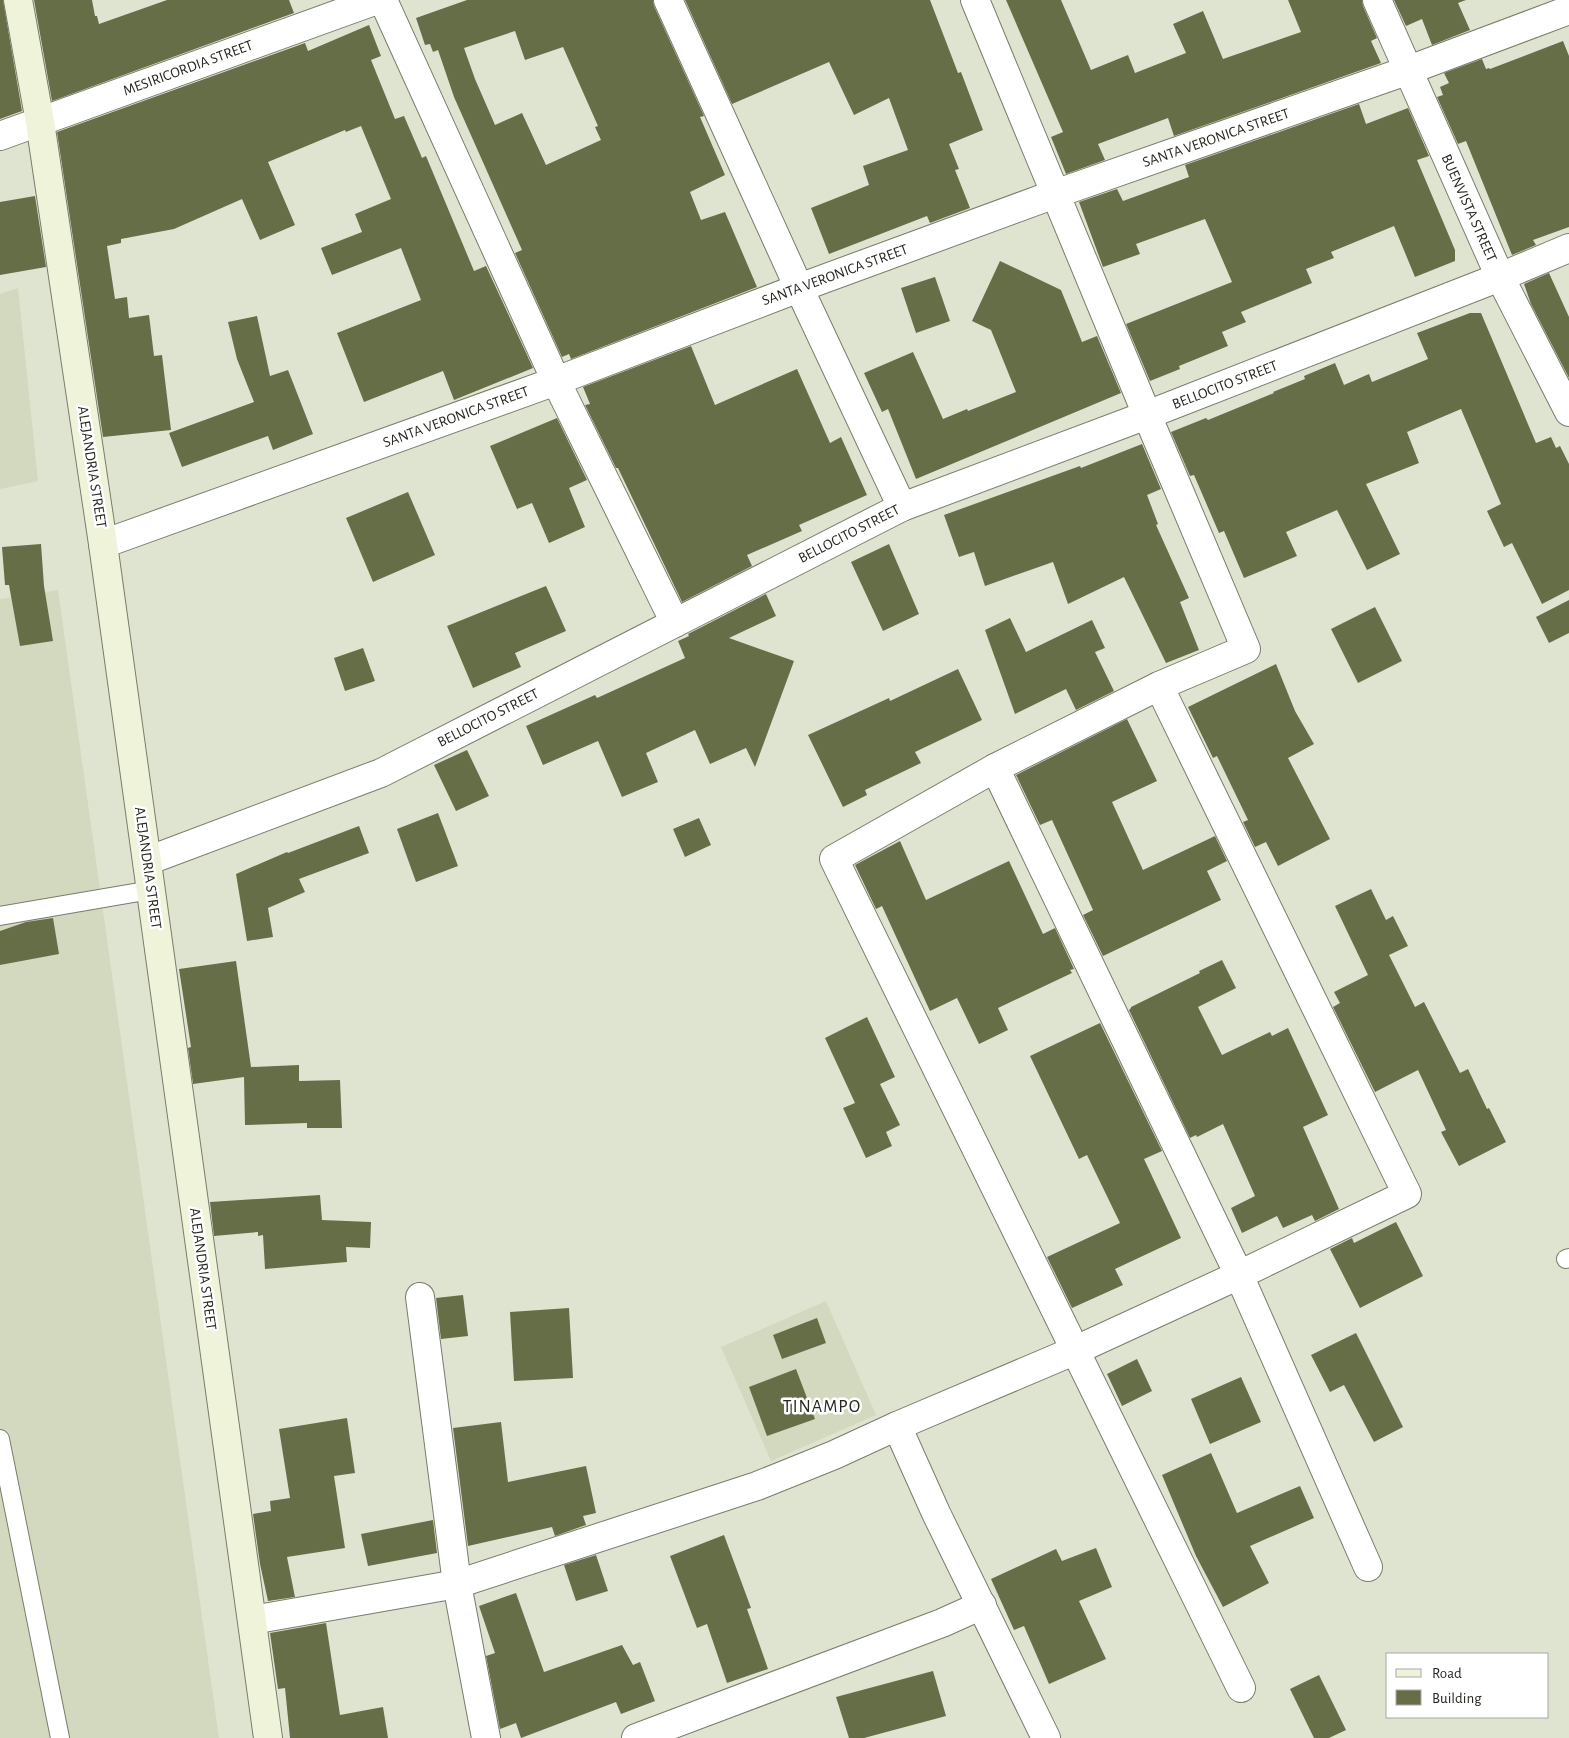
<svg xmlns="http://www.w3.org/2000/svg" width="1569" height="1738" viewBox="0 0 1569 1738" font-family="'Alegreya Sans',sans-serif">
<rect width="100%" height="100%" fill="#dfe4d1"/>
<g fill="#d2d9be">
<path d="M 18,288 L 38,481 L 0,489 L 0,294 Z"/>
<path d="M 58,590 L 219,1738 L 0,1738 L 0,599 Z"/>
<path d="M 826,1301 L 876,1415 L 771,1461 L 721,1347 Z"/>
</g>
<g fill="#666e48" fill-rule="evenodd">
<path d="M 0,0 L 3,0 L 22,111 L 0,119 Z"/>
<path d="M 34,0 L 92,0 L 95,16 L 97,16 L 99,24 L 167,0 L 289,0 L 294,13 L 52,101 Z"/>
<path d="M 467,0 L 653,0 L 654,6 L 704,116 L 700,117 L 725,175 L 690,192 L 701,220 L 725,212 L 757,287 L 571,359 L 569,354 L 562,357 L 515,253 L 522,250 L 454,97 L 438,50 L 433,52 L 430,44 L 425,45 L 416,18 ZM 515,31 L 525,60 L 563,47 L 598,126 L 595,127 L 601,140 L 546,165 L 522,113 L 495,125 L 475,79 L 464,48 Z"/>
<path d="M 685,0 L 930,0 L 958,73 L 961,72 L 983,130 L 949,144 L 959,169 L 955,170 L 970,208 L 930,223 L 927,216 L 829,254 L 811,208 L 869,185 L 863,166 L 908,150 L 889,98 L 854,115 L 829,62 L 732,104 Z"/>
<path d="M 1006,0 L 1061,0 L 1091,70 L 1128,55 L 1135,73 L 1186,53 L 1173,24 L 1203,11 L 1223,59 L 1301,32 L 1288,0 L 1362,0 L 1363,6 L 1377,38 L 1371,41 L 1381,63 L 1174,136 L 1168,118 L 1098,144 L 1105,160 L 1066,174 L 1051,137 L 1063,132 Z"/>
<path d="M 1394,0 L 1466,0 L 1458,3 L 1470,30 L 1432,45 L 1422,19 L 1406,26 Z"/>
<path d="M 369,25 L 381,56 L 371,60 L 395,119 L 404,116 L 420,153 L 422,158 L 426,156 L 474,271 L 486,266 L 533,368 L 454,400 L 443,371 L 364,402 L 337,333 L 421,300 L 401,248 L 332,275 L 321,248 L 362,232 L 355,214 L 391,199 L 361,126 L 346,132 L 345,130 L 268,162 L 295,225 L 260,240 L 242,199 L 174,229 L 121,239 L 121,243 L 107,246 L 115,299 L 127,297 L 129,318 L 149,315 L 154,356 L 162,355 L 171,430 L 103,437 L 57,132 L 305,43 L 308,51 Z"/>
<path d="M 1563,41 L 1569,56 L 1569,227 L 1533,240 L 1536,245 L 1512,255 L 1466,141 L 1458,144 L 1437,97 L 1443,95 L 1440,87 L 1449,83 L 1444,73 L 1482,59 L 1486,69 L 1489,68 L 1490,69 Z"/>
<path d="M 1359,104 L 1366,124 L 1408,108 L 1429,156 L 1417,160 L 1455,250 L 1455,261 L 1415,277 L 1394,226 L 1331,252 L 1334,258 L 1306,269 L 1312,283 L 1241,312 L 1246,322 L 1222,332 L 1228,346 L 1179,366 L 1180,369 L 1150,381 L 1126,324 L 1232,282 L 1205,219 L 1136,244 L 1140,254 L 1103,267 L 1079,202 L 1117,189 L 1123,201 L 1189,177 L 1185,165 Z"/>
<path d="M 35,196 L 46,267 L 0,275 L 0,202 Z"/>
<path d="M 1000,261 L 1061,290 L 1082,342 L 1097,336 L 1121,393 L 916,479 L 888,409 L 882,412 L 864,373 L 913,352 L 943,419 L 967,409 L 968,411 L 1016,392 L 991,330 L 972,321 Z"/>
<path d="M 1549,273 L 1569,317 L 1569,378 L 1531,304 L 1524,284 Z"/>
<path d="M 935,277 L 950,321 L 916,333 L 901,288 Z"/>
<path d="M 1470,313 L 1481,313 L 1536,443 L 1551,437 L 1556,448 L 1560,446 L 1569,464 L 1569,590 L 1542,604 L 1512,543 L 1504,547 L 1487,511 L 1501,504 L 1461,409 L 1407,432 L 1419,463 L 1366,484 L 1400,554 L 1367,570 L 1337,510 L 1286,532 L 1297,556 L 1244,578 L 1224,531 L 1219,533 L 1194,475 L 1190,476 L 1171,432 L 1206,418 L 1208,420 L 1274,393 L 1273,392 L 1305,379 L 1304,376 L 1335,363 L 1344,385 L 1369,374 L 1372,382 L 1428,359 L 1417,333 Z"/>
<path d="M 257,316 L 270,376 L 288,370 L 313,434 L 273,450 L 268,436 L 182,467 L 169,433 L 254,402 L 237,359 L 228,322 Z"/>
<path d="M 691,346 L 715,405 L 797,369 L 830,443 L 841,437 L 867,495 L 799,525 L 802,531 L 747,555 L 752,566 L 682,602 L 618,468 L 616,468 L 585,405 L 590,404 L 583,387 Z"/>
<path d="M 557,418 L 587,480 L 569,488 L 585,527 L 549,543 L 532,503 L 517,509 L 490,446 Z"/>
<path d="M 1142,444 L 1161,489 L 1147,495 L 1158,524 L 1156,525 L 1189,598 L 1180,602 L 1199,650 L 1166,663 L 1124,577 L 1068,604 L 1053,562 L 985,586 L 974,552 L 959,557 L 944,515 L 1080,466 L 1081,468 Z"/>
<path d="M 408,492 L 435,555 L 373,582 L 346,518 Z"/>
<path d="M 41,544 L 44,586 L 53,641 L 20,646 L 9,585 L 5,585 L 2,547 Z"/>
<path d="M 889,544 L 919,614 L 883,631 L 851,562 Z"/>
<path d="M 546,586 L 566,631 L 515,653 L 521,667 L 473,688 L 447,626 Z"/>
<path d="M 766,594 L 776,616 L 729,638 L 794,661 L 755,767 L 746,748 L 710,764 L 695,730 L 646,753 L 658,782 L 622,797 L 598,741 L 543,765 L 526,726 L 595,695 L 597,698 L 685,658 L 678,641 L 689,636 L 688,634 Z"/>
<path d="M 1569,600 L 1569,633 L 1549,643 L 1536,617 Z"/>
<path d="M 1375,607 L 1402,661 L 1358,683 L 1331,629 Z"/>
<path d="M 1010,618 L 1026,652 L 1092,620 L 1105,648 L 1095,652 L 1114,691 L 1076,710 L 1066,689 L 1015,714 L 985,630 Z"/>
<path d="M 363,648 L 375,681 L 345,691 L 334,658 Z"/>
<path d="M 1276,664 L 1295,711 L 1314,744 L 1288,758 L 1330,839 L 1278,866 L 1266,842 L 1255,847 L 1243,822 L 1248,820 L 1217,756 L 1213,758 L 1188,707 Z"/>
<path d="M 958,669 L 982,720 L 915,752 L 921,763 L 865,790 L 867,795 L 843,807 L 808,735 L 889,698 L 890,701 Z"/>
<path d="M 1127,719 L 1157,781 L 1112,802 L 1143,870 L 1215,836 L 1227,861 L 1207,871 L 1221,900 L 1103,956 L 1083,915 L 1093,910 L 1052,820 L 1040,825 L 1016,775 Z"/>
<path d="M 467,750 L 489,796 L 456,811 L 434,765 Z"/>
<path d="M 438,813 L 458,866 L 416,882 L 397,829 Z"/>
<path d="M 699,818 L 711,845 L 685,857 L 673,829 Z"/>
<path d="M 359,826 L 369,853 L 299,879 L 305,892 L 268,908 L 273,937 L 247,941 L 236,874 L 287,852 L 288,853 Z"/>
<path d="M 900,841 L 926,900 L 1009,861 L 1043,934 L 1055,928 L 1074,969 L 1070,970 L 1072,973 L 998,1008 L 1008,1030 L 979,1044 L 957,998 L 930,1011 L 882,906 L 876,909 L 855,865 Z"/>
<path d="M 1371,889 L 1386,920 L 1393,916 L 1408,946 L 1389,955 L 1415,1007 L 1424,1002 L 1460,1073 L 1468,1069 L 1487,1109 L 1489,1108 L 1506,1142 L 1459,1166 L 1441,1132 L 1446,1130 L 1418,1070 L 1375,1092 L 1333,1007 L 1340,1003 L 1334,992 L 1368,975 L 1335,906 Z"/>
<path d="M 53,918 L 59,954 L 0,965 L 0,931 L 26,922 Z"/>
<path d="M 1222,960 L 1236,988 L 1198,1007 L 1222,1055 L 1270,1032 L 1272,1036 L 1288,1028 L 1328,1115 L 1303,1127 L 1339,1209 L 1315,1221 L 1312,1215 L 1283,1228 L 1277,1216 L 1242,1233 L 1231,1208 L 1255,1196 L 1223,1124 L 1197,1137 L 1196,1135 L 1190,1138 L 1129,1010 L 1131,1008 L 1131,1007 L 1200,973 L 1199,971 Z"/>
<path d="M 236,961 L 251,1067 L 299,1065 L 299,1081 L 340,1080 L 342,1128 L 307,1128 L 307,1123 L 245,1125 L 244,1077 L 193,1084 L 188,1048 L 191,1047 L 179,969 Z"/>
<path d="M 867,1017 L 895,1077 L 880,1084 L 900,1125 L 886,1132 L 892,1146 L 866,1158 L 843,1108 L 855,1103 L 825,1038 Z"/>
<path d="M 1100,1023 L 1162,1151 L 1144,1159 L 1181,1238 L 1115,1269 L 1123,1285 L 1072,1308 L 1047,1257 L 1120,1223 L 1087,1155 L 1079,1159 L 1030,1056 Z"/>
<path d="M 320,1195 L 322,1220 L 371,1222 L 370,1248 L 346,1247 L 347,1262 L 265,1269 L 263,1235 L 258,1236 L 258,1232 L 214,1236 L 210,1202 Z"/>
<path d="M 1396,1222 L 1423,1276 L 1360,1308 L 1330,1249 L 1352,1238 L 1354,1243 Z"/>
<path d="M 463,1295 L 468,1336 L 441,1339 L 436,1298 Z"/>
<path d="M 569,1308 L 573,1378 L 514,1381 L 510,1312 Z"/>
<path d="M 817,1318 L 826,1343 L 782,1359 L 773,1335 Z"/>
<path d="M 1356,1333 L 1403,1427 L 1374,1442 L 1344,1385 L 1330,1392 L 1311,1355 Z"/>
<path d="M 1137,1359 L 1152,1391 L 1122,1406 L 1107,1374 Z"/>
<path d="M 796,1369 L 815,1419 L 767,1436 L 749,1387 Z"/>
<path d="M 1241,1377 L 1261,1422 L 1210,1444 L 1191,1399 Z"/>
<path d="M 347,1418 L 355,1473 L 334,1476 L 345,1548 L 287,1557 L 295,1597 L 268,1601 L 260,1564 L 253,1514 L 271,1511 L 270,1501 L 290,1498 L 279,1429 Z"/>
<path d="M 501,1422 L 508,1482 L 586,1466 L 596,1513 L 583,1516 L 586,1525 L 555,1536 L 552,1527 L 468,1546 L 453,1428 Z"/>
<path d="M 1211,1453 L 1237,1513 L 1300,1486 L 1314,1518 L 1250,1546 L 1269,1583 L 1223,1607 L 1196,1556 L 1162,1475 Z"/>
<path d="M 433,1520 L 437,1553 L 368,1566 L 361,1534 Z"/>
<path d="M 724,1535 L 751,1608 L 747,1609 L 768,1669 L 727,1683 L 707,1624 L 697,1628 L 670,1556 Z"/>
<path d="M 1096,1548 L 1112,1587 L 1079,1601 L 1106,1659 L 1049,1684 L 1024,1626 L 1014,1630 L 991,1579 L 1056,1549 L 1062,1561 Z"/>
<path d="M 596,1555 L 608,1591 L 576,1601 L 564,1565 Z"/>
<path d="M 516,1593 L 544,1672 L 622,1645 L 633,1665 L 640,1662 L 655,1701 L 621,1714 L 616,1702 L 521,1738 L 516,1723 L 500,1729 L 486,1656 L 495,1653 L 479,1606 Z"/>
<path d="M 326,1623 L 340,1715 L 383,1707 L 388,1738 L 290,1738 L 285,1688 L 278,1689 L 270,1633 Z"/>
<path d="M 933,1671 L 946,1716 L 864,1738 L 849,1738 L 836,1697 Z"/>
<path d="M 1319,1675 L 1346,1730 L 1329,1738 L 1314,1738 L 1290,1689 Z"/>
</g>
<g fill="none" stroke-linecap="round" stroke-linejoin="round">
<defs>
<g id="service">
<path d="M 0,916 L 151,890"/>
<path d="M 1566,1259 L 1569,1258"/>
<path d="M 0,1439 L 60,1738"/>
</g>
<g id="minor">
<path d="M 383,0 L 556,381 L 675,623"/>
<path d="M 668,0 L 799,288 L 902,507"/>
<path d="M 975,0 L 1147,415 L 1246,649 L 1159,686 L 995,768 L 834,859 L 1241,1688"/>
<path d="M 0,136 L 377,0"/>
<path d="M 103,544 L 556,381 L 799,288 L 1055,194 L 1409,70 L 1569,10"/>
<path d="M 995,768 L 1239,1275 L 1368,1567"/>
<path d="M 147,861 L 381,773 L 902,507 L 1147,415 L 1500,277 L 1569,248"/>
<path d="M 420,1297 L 457,1584 L 486,1738"/>
<path d="M 897,1426 L 936,1513 L 1046,1738"/>
<path d="M 252,1620 L 457,1584 L 757,1486 L 834,1455 L 897,1426 L 1076,1350 L 1239,1275 L 1407,1194 L 1159,686"/>
<path d="M 636,1738 L 942,1623 L 982,1605"/>
</g>
<path id="tertiary" d="M 1377,0 L 1500,277 L 1569,412"/>
<path id="secondary" d="M 18,0 L 40,122 L 103,544 L 268,1738"/>
</defs>
<use href="#service" stroke="#787d6b" stroke-width="20"/>
<use href="#minor" stroke="#787d6b" stroke-width="30"/>
<use href="#tertiary" stroke="#787d6b" stroke-width="30"/>
<use href="#secondary" stroke="#787d6b" stroke-width="30"/>
<use href="#service" stroke="#fff" stroke-width="18"/>
<use href="#minor" stroke="#fff" stroke-width="28"/>
<use href="#tertiary" stroke="#fff" stroke-width="28"/>
<use href="#secondary" stroke="#eef3da" stroke-width="28"/>
</g>
<g text-anchor="middle" dominant-baseline="central" stroke-width="5" stroke-linejoin="round" paint-order="stroke">
<g font-size="15" fill="#262720" stroke="#fff">
<text transform="translate(188 68) rotate(-20)">MESIRICORDIA STREET</text>
<text transform="translate(1216 138) rotate(-19)">SANTA VERONICA STREET</text>
<text transform="translate(1469 208) rotate(66)">BUENVISTA STREET</text>
<text transform="translate(835 275) rotate(-20)">SANTA VERONICA STREET</text>
<text transform="translate(1225 385) rotate(-21)">BELLOCITO STREET</text>
<text transform="translate(456 417) rotate(-20)">SANTA VERONICA STREET</text>
<text transform="translate(92 467) rotate(81)">ALEJANDRIA STREET</text>
<text transform="translate(849 534) rotate(-27)">BELLOCITO STREET</text>
<text transform="translate(488 718) rotate(-27)">BELLOCITO STREET</text>
<text transform="translate(148 868) rotate(82)">ALEJANDRIA STREET</text>
<text transform="translate(203 1269) rotate(82)">ALEJANDRIA STREET</text>
</g>
<g font-size="18" letter-spacing="1" fill="#262720" stroke="#fff">
<text x="822" y="1407">TINAMPO</text>
</g>
</g>
<rect x="1386" y="1653" width="162" height="65" fill="#ffffff" stroke="#a8a9a6"/>
<rect x="1396" y="1669" width="25" height="8" fill="#eef3da" stroke="#a8a9a6"/>
<text x="1432" y="1678" font-size="15" fill="#262720">Road</text>
<rect x="1396" y="1690" width="25" height="15" fill="#666e48" stroke="#a8a9a6"/>
<text x="1432" y="1703" font-size="15" fill="#262720">Building</text>
</svg>
